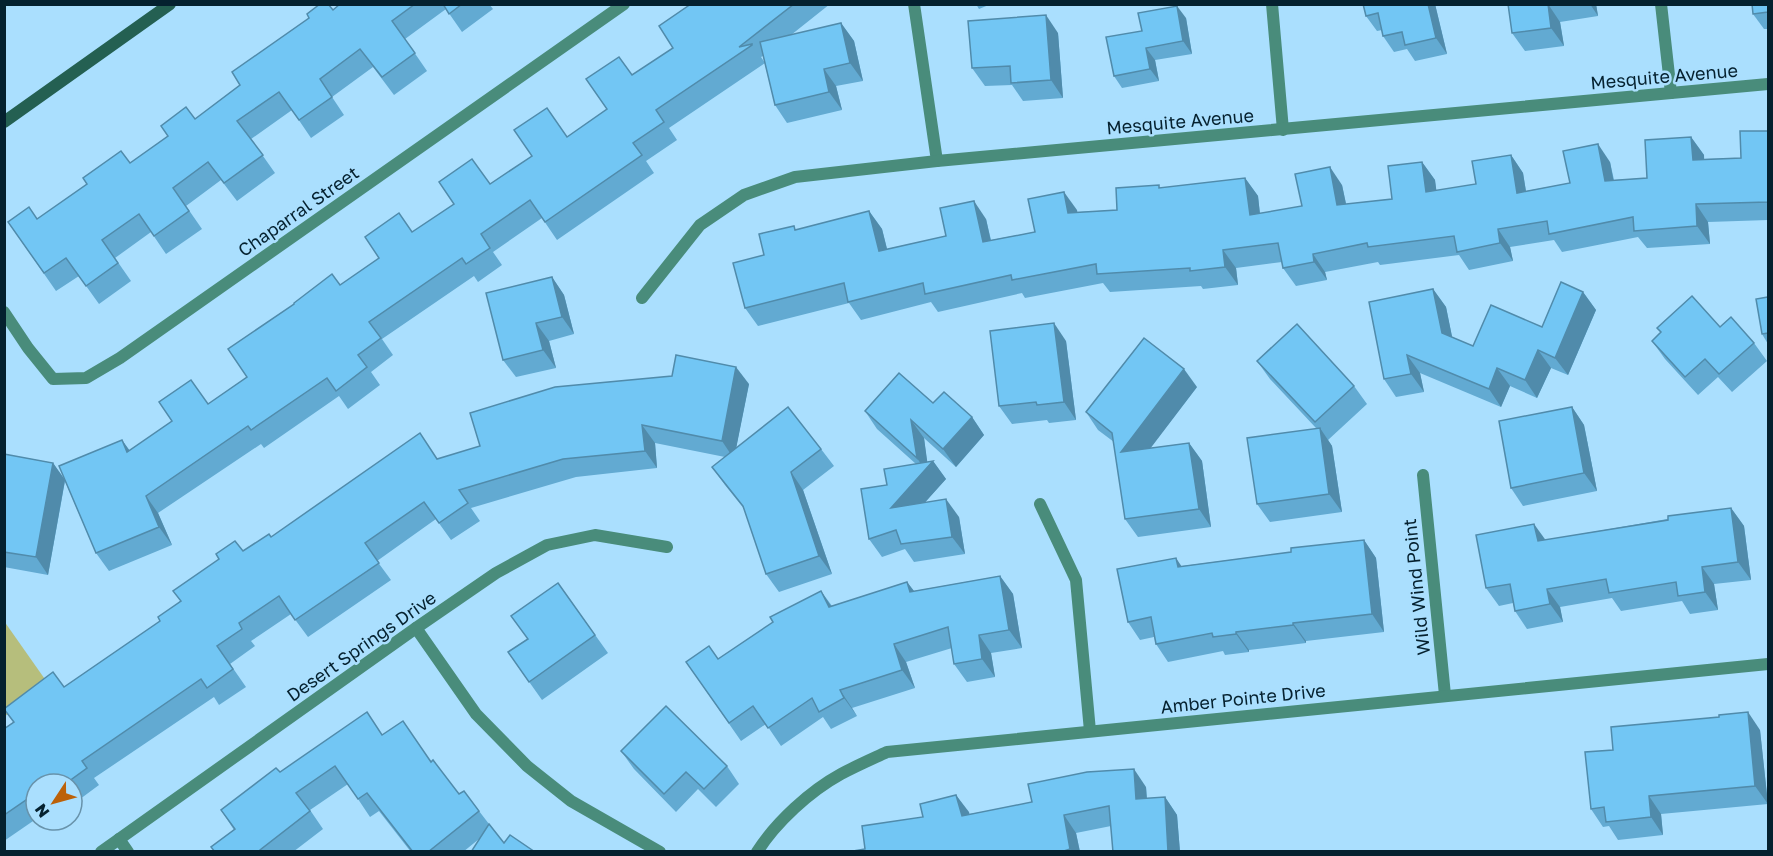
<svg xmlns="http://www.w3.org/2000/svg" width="1773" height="856" viewBox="0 0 1773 856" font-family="'Golos Text',sans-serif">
<rect width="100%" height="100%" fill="#aadffe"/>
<path fill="#b6be7c" d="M 4,621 L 49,685 L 5,716 L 4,716 Z"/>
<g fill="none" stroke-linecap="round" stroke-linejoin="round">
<g stroke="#498c7b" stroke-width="12">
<path d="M 914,4 L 937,161"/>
<path d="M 1272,4 L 1283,130"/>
<path d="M 1661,4 L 1671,93"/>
<path d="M 642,298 L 700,225 L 744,195 L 795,177 L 937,161 L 1768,84"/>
<path d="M 4,312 L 28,348 L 53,379 L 86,378 L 120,358 L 624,4"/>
<path d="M 1423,475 L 1445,695"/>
<path d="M 1040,504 L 1076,580 L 1090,731"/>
<path d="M 416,628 L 476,714 L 527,766 L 571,801 L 660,852"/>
<path d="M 119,839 L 128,852"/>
<path d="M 101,852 L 416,628 L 496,573 L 547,545 L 595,535 L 667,547"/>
<path d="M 757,852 C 776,822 810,791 841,774 C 856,766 872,759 887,752 L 1768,664"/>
</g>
<path stroke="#246052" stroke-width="12" d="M 4,122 L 170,4"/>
</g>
<g fill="#62aad2">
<path d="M 340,4 L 489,4 L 493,9 L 462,32 L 446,9 L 405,39 L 427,71 L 394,95 L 373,67 L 332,97 L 344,115 L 311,138 L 292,110 L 251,139 L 275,173 L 237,201 L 221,180 L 186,206 L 202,229 L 166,254 L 151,232 L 115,258 L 131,281 L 99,304 L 79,276 L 56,291 L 8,222 L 37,219 L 130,163 L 195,119 L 240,85 Z"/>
<path d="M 691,4 L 830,4 L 791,35 L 841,23 L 854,41 L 863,81 L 836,86 L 842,110 L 787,123 L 775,105 L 763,56 L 761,57 L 765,63 L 669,128 L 677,140 L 646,161 L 654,173 L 557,240 L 542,218 L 493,252 L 502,265 L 478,282 L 474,276 L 382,339 L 393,355 L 371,372 L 380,385 L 348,409 L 339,396 L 264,448 L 261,444 L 158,513 L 172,545 L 109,571 L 96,553 L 65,481 L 48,575 L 4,567 L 4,454 L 53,463 L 65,480 L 122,440 L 130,451 L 208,404 L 247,377 L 340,285 L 379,258 L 412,232 L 567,137 L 607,109 L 632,75 L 673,48 Z"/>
<path d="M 976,4 L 991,4 L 979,9 Z"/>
<path d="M 1363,4 L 1435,4 L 1447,54 L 1415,61 L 1407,49 L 1394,52 L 1383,36 L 1382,30 L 1377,31 L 1366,16 Z"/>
<path d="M 1508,4 L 1596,4 L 1598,16 L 1560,22 L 1564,46 L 1525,51 L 1512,33 Z"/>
<path d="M 1728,4 L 1742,4 L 1729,6 Z"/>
<path d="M 1768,4 L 1768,29 L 1764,29 L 1753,14 Z"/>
<path d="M 1186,18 L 1192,54 L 1155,60 L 1159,81 L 1122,88 L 1114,76 L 1142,31 Z"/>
<path d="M 1058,33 L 1063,98 L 1023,101 L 1012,85 L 985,86 L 972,68 Z"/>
<path d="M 1768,131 L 1768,220 L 1708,222 L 1710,244 L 1647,248 L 1638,237 L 1562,252 L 1554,240 L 1510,247 L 1513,261 L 1469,270 L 1459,255 L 1380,265 L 1378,262 L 1325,272 L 1327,280 L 1296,286 L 1283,268 L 1282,262 L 1236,268 L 1238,285 L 1203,289 L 1201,286 L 1110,292 L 1103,283 L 1025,298 L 1022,293 L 938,312 L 931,302 L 861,320 L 849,303 L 758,326 L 745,308 L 764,255 L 797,230 L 869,211 L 882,229 L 887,249 L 946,236 L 986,219 L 991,240 L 1035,232 L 1077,210 L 1077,212 L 1117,210 L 1161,188 L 1245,178 L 1258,196 L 1260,214 L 1302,206 L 1342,185 L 1346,204 L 1392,199 L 1422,162 L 1435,180 L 1436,191 L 1476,184 L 1511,155 L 1523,173 L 1526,191 L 1570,183 L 1610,162 L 1614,180 L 1647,178 L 1691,137 L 1704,155 L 1704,159 L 1741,158 Z"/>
<path d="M 552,277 L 564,295 L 574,334 L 549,341 L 556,368 L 516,377 L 503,360 Z"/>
<path d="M 1433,289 L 1446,307 L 1452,337 L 1473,346 L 1542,327 L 1583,292 L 1596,310 L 1568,375 L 1551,368 L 1537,398 L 1510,386 L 1501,407 L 1420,373 L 1424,392 L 1396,397 L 1384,379 Z"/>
<path d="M 1768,297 L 1768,344 L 1762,334 Z"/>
<path d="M 1720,327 L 1754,343 L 1767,361 L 1732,392 L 1718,377 L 1698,395 L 1665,359 L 1652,341 L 1661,333 L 1657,328 Z"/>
<path d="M 1066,341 L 1076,420 L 1049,423 L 1047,420 L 1012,424 L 999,406 Z"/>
<path d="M 1257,361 L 1354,386 L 1367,404 L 1328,440 L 1332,446 L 1342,512 L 1270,522 L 1257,504 L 1316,428 L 1270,379 Z"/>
<path d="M 749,384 L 736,448 L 821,449 L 834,466 L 803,490 L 832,574 L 779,592 L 766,574 L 745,510 L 725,485 L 712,467 L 725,457 L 655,443 L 657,468 L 576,477 L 471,508 L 480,521 L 451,540 L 436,519 L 377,561 L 391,580 L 308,637 L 291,614 L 251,641 L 255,646 L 230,664 L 246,687 L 219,705 L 214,697 L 94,778 L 99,785 L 72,805 L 72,784 L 36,784 L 36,819 L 4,841 L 4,729 L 13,722 L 4,710 L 64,687 L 160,621 L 180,601 L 243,551 L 271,537 L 437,459 Z"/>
<path d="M 1197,387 L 1150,448 L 1189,443 L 1202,461 L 1211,527 L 1138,537 L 1125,519 L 1114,442 L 1098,430 L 1086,412 Z"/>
<path d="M 933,403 L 972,417 L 984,435 L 956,467 L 924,438 L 927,462 L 933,461 L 946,479 L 924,503 L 959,517 L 965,554 L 914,562 L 905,549 L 882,557 L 869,539 L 887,485 L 916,464 L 877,429 L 865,411 Z"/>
<path d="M 1572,407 L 1584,425 L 1597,491 L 1523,506 L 1511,488 Z"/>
<path d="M 1731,508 L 1744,526 L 1751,580 L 1714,584 L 1718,610 L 1690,614 L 1682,601 L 1621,611 L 1612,598 L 1560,607 L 1563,622 L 1527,629 L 1515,611 L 1513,603 L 1499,606 L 1486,588 L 1546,540 Z"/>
<path d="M 1364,540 L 1376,558 L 1384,632 L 1306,641 L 1306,643 L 1249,650 L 1249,652 L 1225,655 L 1223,651 L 1168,662 L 1156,644 L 1154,637 L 1140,640 L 1128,622 L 1182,566 L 1291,552 Z"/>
<path d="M 1000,576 L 1013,594 L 1022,648 L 991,653 L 995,677 L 967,682 L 954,664 L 952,648 L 906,662 L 915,688 L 852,708 L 857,716 L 831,729 L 823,717 L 781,746 L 766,724 L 741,741 L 686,662 L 718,659 L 821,591 L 832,606 L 907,582 L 914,591 Z"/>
<path d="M 558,583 L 608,653 L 542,700 L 508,652 L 527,639 Z"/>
<path d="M 1760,730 L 1768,804 L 1661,814 L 1663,835 L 1618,840 L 1609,826 L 1603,827 L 1591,809 L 1613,750 Z"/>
<path d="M 383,735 L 431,761 L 459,794 L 479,811 L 489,824 L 504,843 L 535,852 L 479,839 L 463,852 L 411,852 L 379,811 L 370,817 L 348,784 L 310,810 L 323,829 L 293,852 L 214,852 L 234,830 L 221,810 L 280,772 Z"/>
<path d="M 621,751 L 727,766 L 739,784 L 716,807 L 698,789 L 676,812 L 634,769 Z"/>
<path d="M 1146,787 L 1147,799 L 1165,797 L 1177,815 L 1180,852 L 1113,852 L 1111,826 L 1076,833 L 1080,852 L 847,852 L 865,849 L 923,817 L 956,795 L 969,814 Z"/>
</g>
<g fill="#508bab">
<path d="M 1428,4 L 1435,4 L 1447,54 L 1436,38 Z"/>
<path d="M 1548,4 L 1560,22 L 1564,46 L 1551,28 Z"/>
<path d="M 1590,4 L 1596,4 L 1598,16 Z"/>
<path d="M 1177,6 L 1186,18 L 1192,54 L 1183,41 Z"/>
<path d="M 1046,15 L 1058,33 L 1063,98 L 1051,80 Z"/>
<path d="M 841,23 L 854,41 L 863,81 L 850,63 Z"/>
<path d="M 1146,48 L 1155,60 L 1159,81 L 1150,69 Z"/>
<path d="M 824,69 L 836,86 L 842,110 L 829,92 Z"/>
<path d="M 1691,137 L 1704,155 L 1705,177 L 1693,160 Z"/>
<path d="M 1598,144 L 1610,162 L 1617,199 L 1605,181 Z"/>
<path d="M 1511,155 L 1523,173 L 1529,211 L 1517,193 Z"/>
<path d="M 1422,162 L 1435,180 L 1439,210 L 1426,192 Z"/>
<path d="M 1330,167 L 1342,185 L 1350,223 L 1337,205 Z"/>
<path d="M 1245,178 L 1258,196 L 1262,233 L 1250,215 Z"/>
<path d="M 1064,192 L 1077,210 L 1081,231 L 1068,213 Z"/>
<path d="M 974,201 L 986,219 L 995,260 L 983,242 Z"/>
<path d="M 1696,204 L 1708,222 L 1710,244 L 1697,226 Z"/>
<path d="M 869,211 L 882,229 L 892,269 L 879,251 Z"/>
<path d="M 1498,229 L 1510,247 L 1513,261 L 1500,243 Z"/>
<path d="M 1223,250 L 1236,268 L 1238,285 L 1225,267 Z"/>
<path d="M 1313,254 L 1325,272 L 1327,280 L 1314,262 Z"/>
<path d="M 552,277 L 564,295 L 574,334 L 562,317 Z"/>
<path d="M 1433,289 L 1446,307 L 1455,351 L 1442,333 Z"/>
<path d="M 1583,292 L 1596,310 L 1568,375 L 1555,358 Z"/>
<path d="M 536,323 L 549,341 L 556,368 L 543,350 Z"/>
<path d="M 1054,323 L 1066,341 L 1076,420 L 1064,402 Z"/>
<path d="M 1538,350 L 1551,368 L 1537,398 L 1525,380 Z"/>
<path d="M 1407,355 L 1420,373 L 1424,392 L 1411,374 Z"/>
<path d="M 736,367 L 749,384 L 734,459 L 722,441 Z"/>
<path d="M 1497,368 L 1510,386 L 1501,407 L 1489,389 Z"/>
<path d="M 1184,369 L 1197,387 L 1134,470 L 1121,452 Z"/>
<path d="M 1572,407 L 1584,425 L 1597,491 L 1584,473 Z"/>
<path d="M 972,417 L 984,435 L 956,467 L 943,449 Z"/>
<path d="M 911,420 L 924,438 L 928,467 L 933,461 L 946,479 L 904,526 L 891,508 L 925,470 L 917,458 Z"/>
<path d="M 642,425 L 655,443 L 657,468 L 645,451 Z"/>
<path d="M 1320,428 L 1332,446 L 1342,512 L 1329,494 Z"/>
<path d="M 122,440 L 134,457 L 127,452 Z"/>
<path d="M 1189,443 L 1202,461 L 1211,527 L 1199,509 Z"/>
<path d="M 53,463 L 65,480 L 48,575 L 36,557 Z"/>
<path d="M 791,472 L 803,490 L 832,574 L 819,556 Z"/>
<path d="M 146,496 L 158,513 L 172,545 L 159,527 Z"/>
<path d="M 946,499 L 959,517 L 965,554 L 952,537 Z"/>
<path d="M 1731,508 L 1744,526 L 1751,580 L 1738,562 Z"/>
<path d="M 1534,524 L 1547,542 L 1538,541 Z"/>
<path d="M 1364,540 L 1376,558 L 1384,632 L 1372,614 Z"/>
<path d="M 1176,558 L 1188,576 L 1178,567 Z"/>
<path d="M 1702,567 L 1714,584 L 1718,610 L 1705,592 Z"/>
<path d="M 1000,576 L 1013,594 L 1022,648 L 1009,630 Z"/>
<path d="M 907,582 L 920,599 L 910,592 Z"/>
<path d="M 1547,589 L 1560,607 L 1563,622 L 1550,604 Z"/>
<path d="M 821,591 L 833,609 L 829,607 Z"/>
<path d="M 1293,623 L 1306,641 L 1306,643 L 1293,625 Z"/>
<path d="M 1236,632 L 1249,650 L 1249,652 L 1236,634 Z"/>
<path d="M 979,635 L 991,653 L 995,677 L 982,659 Z"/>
<path d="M 894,644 L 906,662 L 915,688 L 902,670 Z"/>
<path d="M 840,690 L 852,708 L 857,716 L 844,698 Z"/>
<path d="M 1748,712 L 1760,730 L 1768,804 L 1755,786 Z"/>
<path d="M 1134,769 L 1146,787 L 1148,817 L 1136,799 Z"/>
<path d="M 956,795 L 969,812 L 974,834 L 962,816 Z"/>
<path d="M 1649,796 L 1661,814 L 1663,835 L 1651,817 Z"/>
<path d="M 1165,797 L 1177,815 L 1180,852 L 1168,852 Z"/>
<path d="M 1064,815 L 1076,833 L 1080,852 L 1072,852 L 1070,849 Z"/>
</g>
<g fill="#72c6f4" stroke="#508bab" stroke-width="1.5">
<path d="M 320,4 L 328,4 L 333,10 L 340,4 L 415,4 L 392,21 L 415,53 L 382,77 L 360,49 L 320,79 L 332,97 L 299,120 L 279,92 L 237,121 L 263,155 L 224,183 L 208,162 L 173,188 L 189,211 L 154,236 L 139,214 L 102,240 L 118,263 L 86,286 L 66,258 L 44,273 L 8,222 L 29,207 L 37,219 L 87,184 L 83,178 L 121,151 L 130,163 L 168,136 L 161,126 L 186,107 L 195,119 L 240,85 L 232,72 L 309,18 L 307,14 Z"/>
<path d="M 443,4 L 462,4 L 449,14 Z"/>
<path d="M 691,4 L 794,4 L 739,47 L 752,44 L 752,45 L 656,110 L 664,122 L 633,143 L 642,155 L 545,222 L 530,200 L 481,234 L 490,248 L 466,264 L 462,258 L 369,322 L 381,338 L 358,355 L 367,367 L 336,391 L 327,378 L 251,430 L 248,426 L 146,496 L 159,527 L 96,553 L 59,466 L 122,440 L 127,452 L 172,421 L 159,402 L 191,380 L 208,404 L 247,377 L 228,349 L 294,304 L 294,303 L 332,274 L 340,285 L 379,258 L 365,237 L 399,213 L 412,232 L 454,204 L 439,182 L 472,159 L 490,184 L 532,156 L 514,130 L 547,108 L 567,137 L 607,109 L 586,79 L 619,57 L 632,75 L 673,48 L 659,26 Z"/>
<path d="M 1363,4 L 1428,4 L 1436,38 L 1405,45 L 1402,32 L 1383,36 L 1378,13 L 1366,16 Z"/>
<path d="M 1508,4 L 1548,4 L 1551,28 L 1512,33 Z"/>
<path d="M 1752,4 L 1768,4 L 1768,12 L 1753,14 Z"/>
<path d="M 1177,6 L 1183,41 L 1146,48 L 1150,69 L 1114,76 L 1106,37 L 1142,31 L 1138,13 Z"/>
<path d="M 1046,15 L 1051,80 L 1011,83 L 1010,66 L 972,68 L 968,21 Z"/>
<path d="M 841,23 L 850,63 L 824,69 L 829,92 L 775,105 L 760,42 Z"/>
<path d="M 1740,131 L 1768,131 L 1768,202 L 1696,204 L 1697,226 L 1634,231 L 1633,217 L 1549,234 L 1547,221 L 1498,229 L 1500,243 L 1457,252 L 1454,236 L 1368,247 L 1367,243 L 1313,254 L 1314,262 L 1283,268 L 1278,243 L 1223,250 L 1225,267 L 1190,271 L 1190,268 L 1097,274 L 1096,264 L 1012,280 L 1011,275 L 925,294 L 923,283 L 848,302 L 844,283 L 745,308 L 733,263 L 764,255 L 759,234 L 794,226 L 795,230 L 869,211 L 879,251 L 946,236 L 940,208 L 974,201 L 983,242 L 1035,232 L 1028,199 L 1064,192 L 1068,213 L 1117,210 L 1116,188 L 1159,185 L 1159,188 L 1245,178 L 1250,215 L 1302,206 L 1295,174 L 1330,167 L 1337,205 L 1392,199 L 1388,166 L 1422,162 L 1426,192 L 1476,184 L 1472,161 L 1511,155 L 1517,193 L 1570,183 L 1563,151 L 1598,144 L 1605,181 L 1647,178 L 1645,140 L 1691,137 L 1693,160 L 1741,158 Z"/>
<path d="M 552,277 L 562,317 L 536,323 L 543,350 L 503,360 L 486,293 Z"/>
<path d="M 1561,282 L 1583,292 L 1555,358 L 1538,350 L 1525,380 L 1497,368 L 1489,389 L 1407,355 L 1411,374 L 1384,379 L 1369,302 L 1433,289 L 1442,333 L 1473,346 L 1491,305 L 1542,327 Z"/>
<path d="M 1692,296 L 1720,327 L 1731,317 L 1754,343 L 1719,374 L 1705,359 L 1685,377 L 1652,341 L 1661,332 L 1657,328 Z"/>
<path d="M 1768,297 L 1768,333 L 1762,334 L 1756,299 Z"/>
<path d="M 1054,323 L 1064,402 L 1037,405 L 1036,402 L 999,406 L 990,331 Z"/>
<path d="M 1297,324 L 1354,386 L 1315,422 L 1257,361 Z"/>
<path d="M 1144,338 L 1184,369 L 1121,452 L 1189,443 L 1199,509 L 1125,519 L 1112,433 L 1086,412 Z"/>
<path d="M 676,355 L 736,367 L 722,441 L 642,425 L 645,451 L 563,459 L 459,490 L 468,503 L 439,523 L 424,502 L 365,543 L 379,563 L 295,620 L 279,596 L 239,623 L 242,629 L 217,646 L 233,669 L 207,688 L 201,679 L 82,761 L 87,768 L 65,784 L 36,784 L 36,793 L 4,815 L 4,729 L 14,722 L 4,709 L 53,672 L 64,687 L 160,621 L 158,617 L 181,601 L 173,591 L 219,559 L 216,554 L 235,541 L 243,551 L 269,534 L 271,537 L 420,433 L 437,459 L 480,446 L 470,413 L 555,387 L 672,376 Z"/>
<path d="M 899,373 L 933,403 L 944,392 L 972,417 L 943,449 L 911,420 L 917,458 L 865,411 Z"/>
<path d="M 788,407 L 821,449 L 791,472 L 819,556 L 766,574 L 743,506 L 712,467 Z"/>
<path d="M 1572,407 L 1584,473 L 1511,488 L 1499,421 Z"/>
<path d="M 1320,428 L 1329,494 L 1257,504 L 1247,438 Z"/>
<path d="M 4,454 L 53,463 L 36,557 L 4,552 Z"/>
<path d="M 933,461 L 891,508 L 946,499 L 952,537 L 901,544 L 896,530 L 869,539 L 861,489 L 887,485 L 884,469 Z"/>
<path d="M 1731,508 L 1738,562 L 1702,567 L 1705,592 L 1678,596 L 1676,582 L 1609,593 L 1606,579 L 1547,589 L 1550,604 L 1515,611 L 1510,584 L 1486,588 L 1476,535 L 1534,524 L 1538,541 L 1668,520 L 1668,516 Z"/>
<path d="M 1364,540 L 1372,614 L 1293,623 L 1293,625 L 1236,632 L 1236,634 L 1213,637 L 1212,633 L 1156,644 L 1151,617 L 1128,622 L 1117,569 L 1176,558 L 1178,567 L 1291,552 L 1291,548 Z"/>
<path d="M 1000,576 L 1009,630 L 979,635 L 982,659 L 954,664 L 948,627 L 894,644 L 902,670 L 840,690 L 844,698 L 819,712 L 812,698 L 768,728 L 753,706 L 729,723 L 686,662 L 709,646 L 718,659 L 773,622 L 770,617 L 821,591 L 829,607 L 907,582 L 910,592 Z"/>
<path d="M 558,583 L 595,635 L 529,682 L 508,652 L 528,639 L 511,616 Z"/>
<path d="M 666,706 L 727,766 L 704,789 L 686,772 L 664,794 L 621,751 Z"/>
<path d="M 367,712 L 382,735 L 403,721 L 431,762 L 433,760 L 459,794 L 464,791 L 479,811 L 428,852 L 413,852 L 367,793 L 358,799 L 335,766 L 296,793 L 310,811 L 260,850 L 261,852 L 215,852 L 211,847 L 235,829 L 221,810 L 276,768 L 280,772 Z"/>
<path d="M 1748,712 L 1755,786 L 1649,796 L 1651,817 L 1606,822 L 1604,807 L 1591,809 L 1585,752 L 1613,750 L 1611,727 L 1719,717 L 1719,715 Z"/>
<path d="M 1134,769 L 1136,799 L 1165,797 L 1168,852 L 1113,852 L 1109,806 L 1064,815 L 1070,849 L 1061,852 L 847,852 L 865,849 L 862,826 L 923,817 L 920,804 L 956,795 L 962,816 L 1032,802 L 1028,784 L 1087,772 Z"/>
<path d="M 489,824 L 504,843 L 510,835 L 535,852 L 471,852 Z"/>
</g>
<g text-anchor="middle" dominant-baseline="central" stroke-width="5" stroke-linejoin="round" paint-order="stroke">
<g font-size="18" fill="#05212f" stroke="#aadffe">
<text transform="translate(1664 76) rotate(-5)">Mesquite Avenue</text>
<text transform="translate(1180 121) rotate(-5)">Mesquite Avenue</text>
<text transform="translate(298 211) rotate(-35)">Chaparral Street</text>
<text transform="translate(1416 587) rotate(-96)">Wild Wind Point</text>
<text transform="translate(361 646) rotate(-35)">Desert Springs Drive</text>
<text transform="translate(1243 698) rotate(-6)">Amber Pointe Drive</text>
</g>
</g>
<rect width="1773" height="856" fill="none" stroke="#05212f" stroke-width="12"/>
<g transform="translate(54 802) rotate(234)"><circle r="28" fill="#aadffe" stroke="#6893ab" stroke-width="1.5"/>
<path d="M0-4.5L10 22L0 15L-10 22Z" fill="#bc6108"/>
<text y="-9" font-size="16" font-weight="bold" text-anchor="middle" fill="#05212f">N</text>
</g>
</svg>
